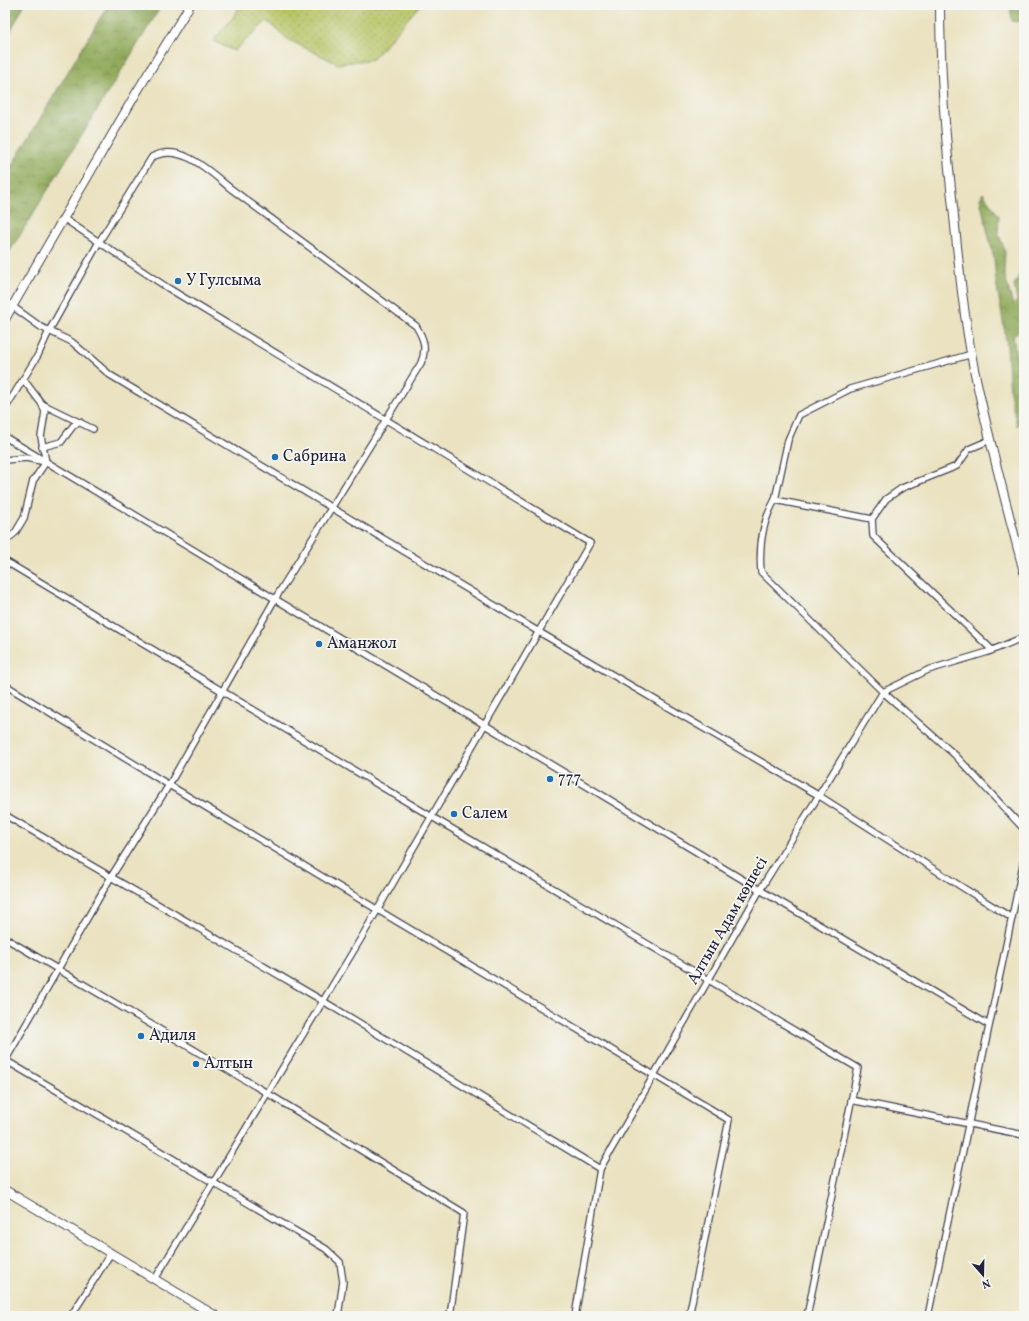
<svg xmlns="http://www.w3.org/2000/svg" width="1029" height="1321" viewBox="0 0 1029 1321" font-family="Vollkorn,serif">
<defs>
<pattern id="grass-dots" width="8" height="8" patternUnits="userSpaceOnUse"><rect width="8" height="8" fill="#b7c466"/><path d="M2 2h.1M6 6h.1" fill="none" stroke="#9da859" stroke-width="1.8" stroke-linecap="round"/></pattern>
<pattern id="forest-crowns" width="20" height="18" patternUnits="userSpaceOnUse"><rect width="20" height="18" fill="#91aa5b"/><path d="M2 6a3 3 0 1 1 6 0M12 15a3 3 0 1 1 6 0" fill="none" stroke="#768a4c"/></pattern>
</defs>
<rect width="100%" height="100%" fill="#f6f6f2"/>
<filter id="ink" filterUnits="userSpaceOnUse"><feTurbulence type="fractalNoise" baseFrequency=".025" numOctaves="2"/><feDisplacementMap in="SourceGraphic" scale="8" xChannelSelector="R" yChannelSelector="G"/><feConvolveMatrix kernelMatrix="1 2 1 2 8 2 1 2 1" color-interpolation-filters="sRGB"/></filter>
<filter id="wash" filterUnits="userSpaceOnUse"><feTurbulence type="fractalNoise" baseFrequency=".012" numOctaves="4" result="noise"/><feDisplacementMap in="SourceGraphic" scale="16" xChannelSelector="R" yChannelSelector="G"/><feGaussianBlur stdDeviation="0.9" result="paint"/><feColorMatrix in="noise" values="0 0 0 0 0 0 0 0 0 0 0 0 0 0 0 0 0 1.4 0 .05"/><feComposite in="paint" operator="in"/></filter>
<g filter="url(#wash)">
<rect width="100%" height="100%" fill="#eae2c0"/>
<path fill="url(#grass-dots)" stroke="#6c7350" d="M 240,5 L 420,5 L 373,59 L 338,64 L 289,40 L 267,21 L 234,51 L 213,41 L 234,16 Z"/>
<g fill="url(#forest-crowns)" stroke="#5a664b">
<path d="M 5,5 L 24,5 L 5,42 Z"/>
<path d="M 108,5 L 162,5 L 5,259 L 5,177 Z"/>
<path d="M 1010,5 L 1024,5 L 1024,22 L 1012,21 Z"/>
<path d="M 983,193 L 999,216 L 998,232 L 1005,251 L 1004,273 L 1013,305 L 1017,301 L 1014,285 L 1021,272 L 1024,273 L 1024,327 L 1013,336 L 1022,392 L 1022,422 L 1017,426 L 1010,393 L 1007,345 L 996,281 L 994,259 L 980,199 Z"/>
</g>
</g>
<g filter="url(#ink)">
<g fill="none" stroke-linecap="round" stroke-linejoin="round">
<defs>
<g id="street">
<path d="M 63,218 L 168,288 L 590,543 L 360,940 L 155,1279"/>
<path d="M 12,306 L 41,327 L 72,342 L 110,375 L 539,632 L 818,795 L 965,889 L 1012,918"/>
<path d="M 42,404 L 93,429"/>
<path d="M 5,409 L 38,355 L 49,331 L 99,242 L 152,157 C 181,142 209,171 230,188 L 416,326 C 424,339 427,348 421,363 L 275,599 L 169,785 L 111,877 L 5,1061"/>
<path d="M 5,437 L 760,890 L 989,1025"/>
<path d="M 990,440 L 969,449 L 957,466 L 902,488 L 886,499 L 872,519 L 873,536 L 992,650"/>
<path d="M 42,447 L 61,442 L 73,426 L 80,422"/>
<path d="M 5,460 L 26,458 L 46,462 L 41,437 L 45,412 L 42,404 L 23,379"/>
<path d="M 775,500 L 788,440 L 799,415 L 850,389 L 972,354"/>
<path d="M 872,519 L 775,500 C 762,522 759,548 761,572 L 883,692 L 955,755 L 1024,829"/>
<path d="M 5,541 L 15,533 L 24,518 L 33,481 L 46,462"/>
<path d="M 5,561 L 432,817 L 858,1068 L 807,1316"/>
<path d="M 5,685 L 169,785 L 729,1120 L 689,1316"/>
<path d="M 5,815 L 323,1001 L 600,1169"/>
<path d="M 5,938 L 267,1093 L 464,1213 L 450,1316"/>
<path d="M 5,1060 L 326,1249 L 340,1262 L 343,1282 L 338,1316"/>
<path d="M 851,1100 L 1024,1135"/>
<path d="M 71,1316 L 111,1253"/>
<path d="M 575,1316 L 600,1169 L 760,890 L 883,692 L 928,670 L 988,652 L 1024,637"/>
<path d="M 928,1316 L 1024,860"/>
</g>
<g id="secondary">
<path d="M 940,5 C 940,76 946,146 954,216 C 959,267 964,319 974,369 C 988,437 1006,504 1024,572"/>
<path d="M 5,319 L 138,90 L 190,5"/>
<path d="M 5,1190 L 216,1316"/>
</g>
</defs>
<use href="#street" stroke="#403f4f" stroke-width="8"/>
<use href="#secondary" stroke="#403f4f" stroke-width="10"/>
<use href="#street" stroke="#fff" stroke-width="5.5"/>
<use href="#secondary" stroke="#fff" stroke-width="8"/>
</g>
</g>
<g fill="#1f6fb2" stroke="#f6f6f2" stroke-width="1.5">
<circle cx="178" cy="281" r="4"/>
<circle cx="275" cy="457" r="4"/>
<circle cx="319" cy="644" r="4"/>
<circle cx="550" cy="779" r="4"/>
<circle cx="454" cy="814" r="4"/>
<circle cx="141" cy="1036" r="4"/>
<circle cx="196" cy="1064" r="4"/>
</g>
<g text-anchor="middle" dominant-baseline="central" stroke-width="3.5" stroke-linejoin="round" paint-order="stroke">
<g font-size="16" fill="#22223b" stroke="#f6f6f2" text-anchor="start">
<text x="186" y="281">У Гулсыма</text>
<text x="283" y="457">Сабрина</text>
<text x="327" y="644">Аманжол</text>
<text x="558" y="779">777</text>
<text x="462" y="814">Салем</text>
<text x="149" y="1036">Адиля</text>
<text x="204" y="1064">Алтын</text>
</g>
<g font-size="16" fill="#22223b" stroke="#f6f6f2">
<text transform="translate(728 921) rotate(-60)">Алтын Адам көшесі</text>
</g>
</g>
<rect width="1029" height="1321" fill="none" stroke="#f6f6f2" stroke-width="20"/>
<g transform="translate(983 1275) rotate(160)" stroke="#f6f6f2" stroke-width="3" paint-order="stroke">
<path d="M0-3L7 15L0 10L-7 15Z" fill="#22223b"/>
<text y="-6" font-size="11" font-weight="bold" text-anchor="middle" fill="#22223b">N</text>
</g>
</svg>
